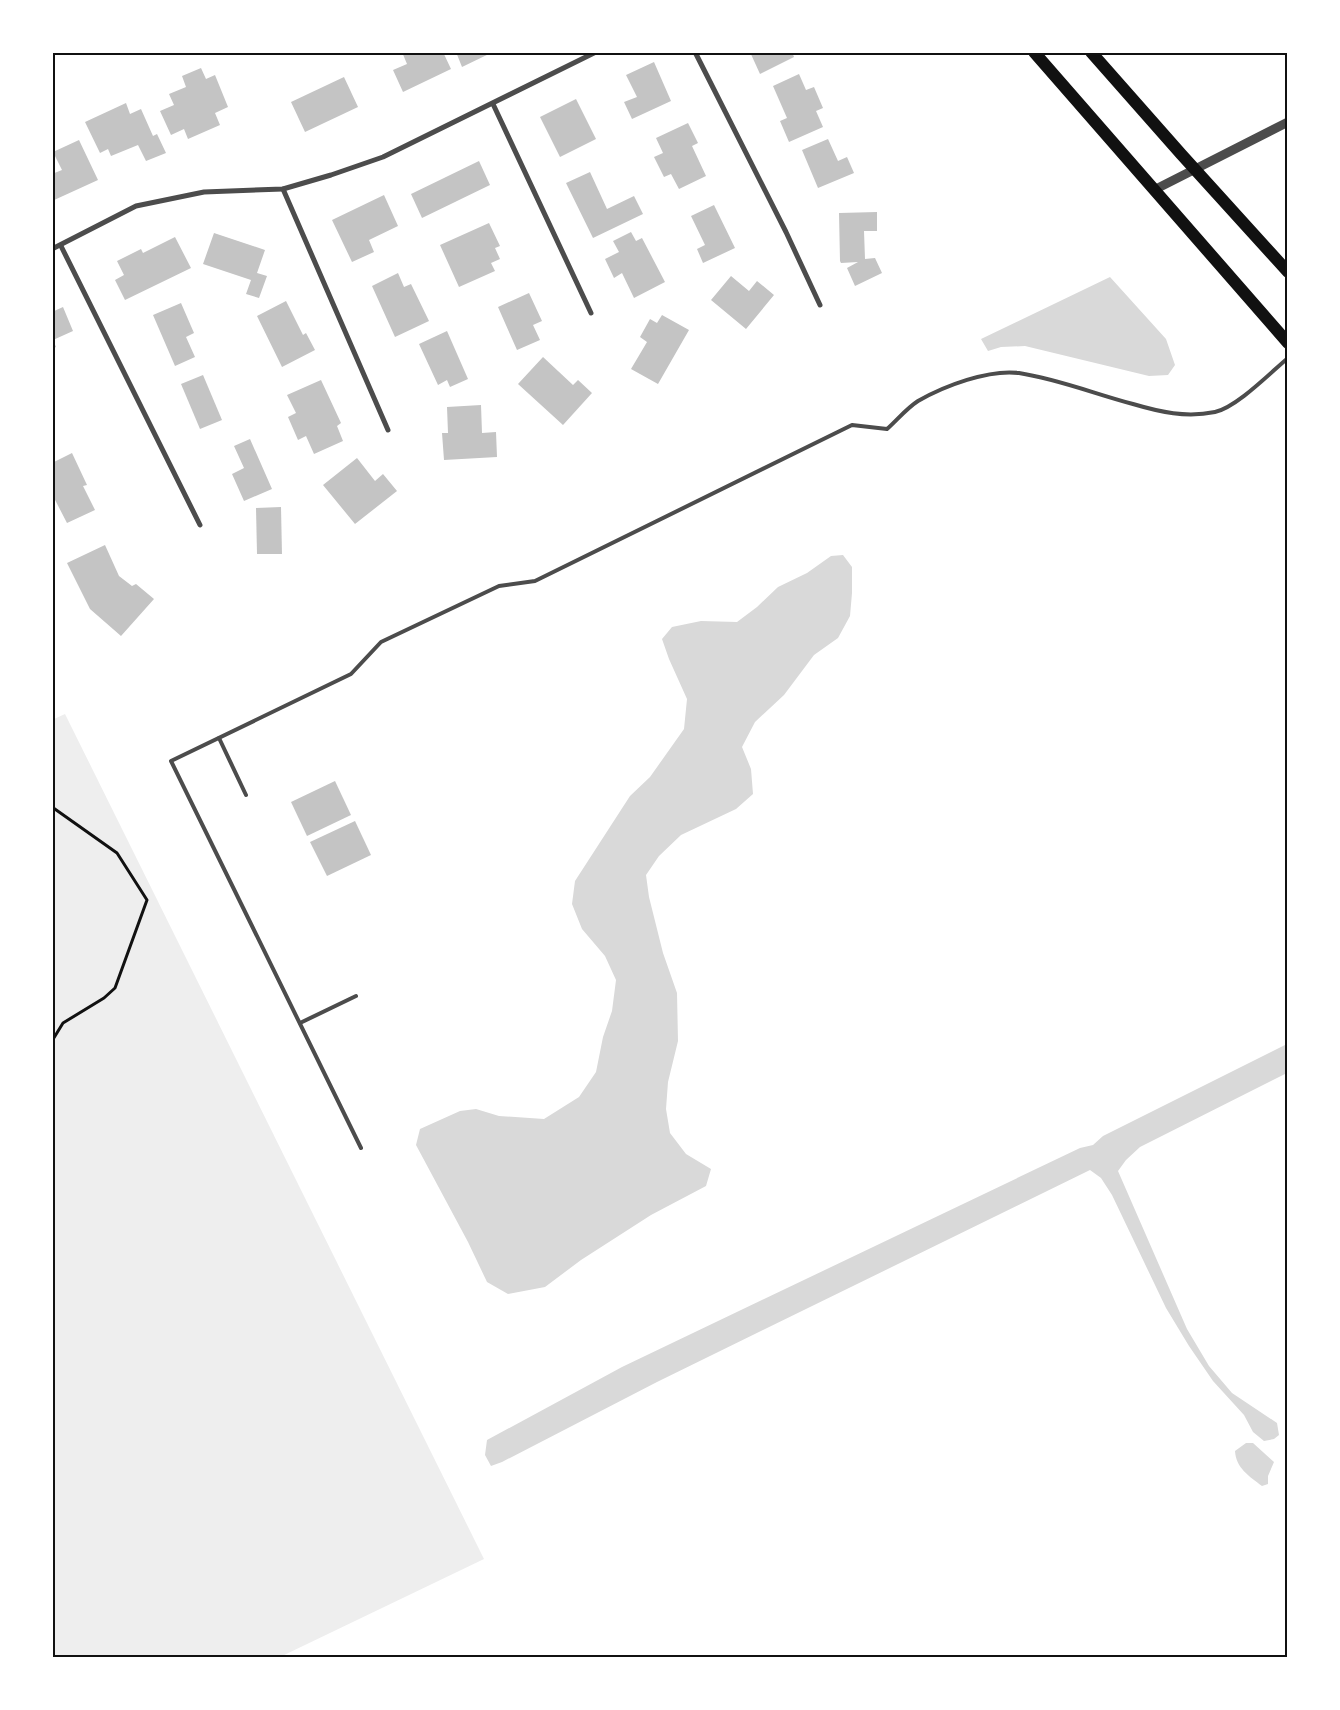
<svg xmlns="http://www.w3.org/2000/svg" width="1340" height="1710" viewBox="0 0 1340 1710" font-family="'Public Sans',sans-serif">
<rect width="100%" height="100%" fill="#fff"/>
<path fill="#eee" d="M 65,714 L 484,1559 L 280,1657 L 53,1658 L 52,720 Z"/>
<g fill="#d9d9d9">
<path d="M 1110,277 L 1166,339 L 1175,365 L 1168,375 L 1149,376 L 1025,346 L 1001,347 L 988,351 L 981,339 Z"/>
<path d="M 843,555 L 852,567 L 852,593 L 850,616 L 838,638 L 814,655 L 784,695 L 755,722 L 742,747 L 751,769 L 753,794 L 736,809 L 681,835 L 659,856 L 646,875 L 649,897 L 663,953 L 677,993 L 678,1041 L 668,1082 L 666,1109 L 670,1133 L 686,1154 L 711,1169 L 706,1186 L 651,1215 L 581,1260 L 545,1287 L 508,1294 L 487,1282 L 468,1242 L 416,1145 L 420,1129 L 460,1111 L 476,1109 L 499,1116 L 544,1119 L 579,1097 L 596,1072 L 603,1037 L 612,1011 L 616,980 L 605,956 L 582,929 L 572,904 L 575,881 L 630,796 L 650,777 L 684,729 L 687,699 L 669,659 L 662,639 L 672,627 L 701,621 L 737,622 L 757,607 L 778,587 L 807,573 L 831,556 Z"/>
<path d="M 1287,1044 L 1287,1073 L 1140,1147 L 1126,1160 L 1118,1171 L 1187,1329 L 1209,1366 L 1232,1393 L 1277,1423 L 1279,1435 L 1274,1439 L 1264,1441 L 1253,1432 L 1244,1415 L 1213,1381 L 1189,1346 L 1166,1308 L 1112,1195 L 1101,1178 L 1090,1170 L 657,1382 L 502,1462 L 491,1466 L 485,1455 L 487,1440 L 622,1367 L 1080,1148 L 1093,1145 L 1103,1136 Z"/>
<path d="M 1246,1443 L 1253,1443 L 1274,1462 L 1268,1476 L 1268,1484 L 1262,1486 C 1249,1476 1236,1468 1235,1451 Z"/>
</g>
<g fill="#c4c4c4">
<path d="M 402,52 L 443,52 L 451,69 L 403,92 L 393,70 L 407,64 Z"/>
<path d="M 456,52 L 493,52 L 462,67 Z"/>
<path d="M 750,52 L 792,52 L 794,57 L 760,74 Z"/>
<path d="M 654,62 L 671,101 L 632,119 L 624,102 L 637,97 L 626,75 Z"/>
<path d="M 201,68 L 206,79 L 215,75 L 228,107 L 215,113 L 220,125 L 188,139 L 184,129 L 171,135 L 160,111 L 174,105 L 169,94 L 186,87 L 182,76 Z"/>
<path d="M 799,74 L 806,90 L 814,87 L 823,108 L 816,111 L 823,127 L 789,142 L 780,121 L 787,118 L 773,86 Z"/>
<path d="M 344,77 L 358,107 L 305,132 L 291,102 Z"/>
<path d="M 576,99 L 596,139 L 560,157 L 540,117 Z"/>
<path d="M 126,103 L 130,114 L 141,109 L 153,136 L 157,134 L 166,153 L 146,161 L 138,145 L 111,156 L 108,149 L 100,153 L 85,122 Z"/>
<path d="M 688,123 L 698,143 L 692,146 L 706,176 L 679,189 L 671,174 L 664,177 L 654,157 L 663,153 L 656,138 Z"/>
<path d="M 828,139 L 838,161 L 847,157 L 854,173 L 818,188 L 802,150 Z"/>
<path d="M 79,140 L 98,180 L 52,201 L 52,174 L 62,170 L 53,152 Z"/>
<path d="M 479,161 L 490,185 L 422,218 L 411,194 Z"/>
<path d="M 590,172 L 607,209 L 634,196 L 643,214 L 593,238 L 566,183 Z"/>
<path d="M 384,195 L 398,226 L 369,240 L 374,252 L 352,262 L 332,220 Z"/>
<path d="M 714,205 L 735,248 L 703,263 L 697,249 L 705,245 L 691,216 Z"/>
<path d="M 877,212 L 877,231 L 864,231 L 865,259 L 875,258 L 882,273 L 855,286 L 847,268 L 858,262 L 841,263 L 840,261 L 839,213 Z"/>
<path d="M 489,223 L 500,246 L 495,248 L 500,259 L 491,263 L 495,271 L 459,287 L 440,245 Z"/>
<path d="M 631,232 L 636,241 L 642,238 L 665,282 L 634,298 L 622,273 L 614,278 L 605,259 L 619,252 L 613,241 Z"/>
<path d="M 214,233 L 265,250 L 257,273 L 267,276 L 259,298 L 246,294 L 251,280 L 203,264 Z"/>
<path d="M 175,237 L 191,268 L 125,300 L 115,280 L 124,275 L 117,261 L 141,249 L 143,253 Z"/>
<path d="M 398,273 L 404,287 L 411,284 L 429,321 L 395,337 L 372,286 Z"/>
<path d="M 731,276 L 749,291 L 757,281 L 774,295 L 746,329 L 711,300 Z"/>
<path d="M 529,293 L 542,321 L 533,325 L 540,340 L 517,350 L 498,307 Z"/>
<path d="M 286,301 L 303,335 L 306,333 L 315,350 L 282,367 L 257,316 Z"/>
<path d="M 181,303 L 194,333 L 186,337 L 195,357 L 175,366 L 153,315 Z"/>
<path d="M 63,307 L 73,331 L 53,340 L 56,347 L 52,349 L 52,312 Z"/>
<path d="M 662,315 L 689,330 L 658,384 L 631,369 L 647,342 L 640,337 L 650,319 L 657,323 Z"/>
<path d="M 447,331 L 468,379 L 450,387 L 447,380 L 438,385 L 419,344 Z"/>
<path d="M 543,357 L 573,385 L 578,380 L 592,393 L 563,425 L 518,384 Z"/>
<path d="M 203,375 L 222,420 L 200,429 L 181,384 Z"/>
<path d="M 321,380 L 341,423 L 337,426 L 343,441 L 314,454 L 306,436 L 298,440 L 288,417 L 296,413 L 287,395 Z"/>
<path d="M 481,405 L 482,433 L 496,432 L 497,457 L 444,460 L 442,433 L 448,433 L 447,407 Z"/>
<path d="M 250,439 L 272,489 L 244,501 L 232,474 L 244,468 L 234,446 Z"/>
<path d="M 72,453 L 87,485 L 83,486 L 95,510 L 67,523 L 52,494 L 52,463 Z"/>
<path d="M 357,458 L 375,481 L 383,474 L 397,491 L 355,524 L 323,485 Z"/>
<path d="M 281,507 L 282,554 L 257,554 L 256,508 Z"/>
<path d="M 105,545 L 119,576 L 132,586 L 136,584 L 154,599 L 121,636 L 90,609 L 67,563 Z"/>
<path d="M 335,781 L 351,815 L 307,836 L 291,802 Z"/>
<path d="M 355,821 L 371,855 L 327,876 L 310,842 Z"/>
</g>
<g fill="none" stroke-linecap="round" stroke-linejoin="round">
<path stroke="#111" stroke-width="3" d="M 52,807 L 117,853 L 147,900 L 115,988 L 104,998 L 63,1023 L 52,1041"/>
<g stroke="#4c4c4c" stroke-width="4">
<path d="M 219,738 L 246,795"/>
<path d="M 300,1023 L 356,996"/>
<path d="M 361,1148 L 171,761 L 351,674 L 381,642 L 499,586 L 535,581 L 852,425 L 887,429 C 897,420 907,408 918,401 C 944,386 989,369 1019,373 C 1058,379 1095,394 1133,404 C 1160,412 1186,418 1215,412 C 1237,407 1270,373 1288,358"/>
</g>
<g stroke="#4c4c4c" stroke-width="5">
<path d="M 695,52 L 786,232 L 820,305"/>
<path d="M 493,104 L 591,313"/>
<path d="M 283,189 L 388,430"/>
<path d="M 61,246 L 200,525"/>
<path d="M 52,249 L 136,206 L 204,192 L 283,189 L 331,175 L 383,157 L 596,52"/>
</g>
<path stroke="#4c4c4c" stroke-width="9" d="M 1154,190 L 1288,122"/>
<g stroke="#111" stroke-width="12">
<path d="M 1034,52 L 1288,343"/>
<path d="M 1091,52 L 1181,154 L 1288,272"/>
</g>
</g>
<rect width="1340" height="1710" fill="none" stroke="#ffffff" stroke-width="108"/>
<rect x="54" y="54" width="1232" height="1602" fill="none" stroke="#111" stroke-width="2"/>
</svg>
